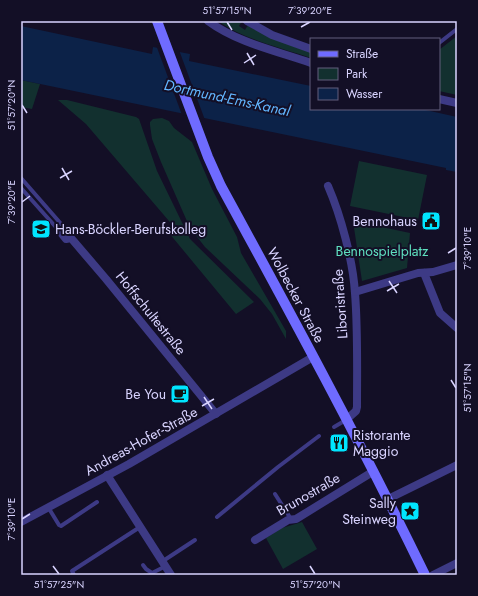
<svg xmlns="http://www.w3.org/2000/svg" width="478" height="596" viewBox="0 0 478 596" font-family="Jost,sans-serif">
<rect width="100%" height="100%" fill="#130f26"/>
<g fill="#12302f">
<path d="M 218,21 L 242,21 L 239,26 L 245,30 L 248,25 L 311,52 L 311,58 C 282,48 243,39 218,21 Z"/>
<path d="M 457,36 L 457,95 L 439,91 L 439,50 Z"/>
<path d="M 21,80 L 40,84 L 32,109 L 21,107 Z"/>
<path d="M 58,100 L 67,100 L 136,117 L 139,119 L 157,171 L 190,239 L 254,302 L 236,314 L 169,233 L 175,228 L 86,124 Z"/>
<path d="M 162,118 L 169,121 L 174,128 L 192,142 L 212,189 L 237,237 L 241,253 L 286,331 L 286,339 L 272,314 L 260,299 L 205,247 L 190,228 L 161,162 L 152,139 L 150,125 L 150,122 L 153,119 Z"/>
<path d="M 359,161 L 427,175 L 418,220 L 350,206 Z"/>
<path d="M 353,221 L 410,233 L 407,268 L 362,281 Z"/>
<path d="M 302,522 L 317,549 L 283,569 L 266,538 L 282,528 Z"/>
</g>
<path fill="#0c2248" d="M 21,26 L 152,54 L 153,47 L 190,54 L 189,61 L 311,86 L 311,109 L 421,109 L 457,117 L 457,172 L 446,170 L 446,168 L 21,80 Z"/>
<path fill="#130f26" d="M 156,45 L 179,50 L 205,120 L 182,115 Z"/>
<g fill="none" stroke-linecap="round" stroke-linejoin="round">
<g stroke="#3d3a85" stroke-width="4">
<path d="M 439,43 L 457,29"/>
<path d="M 21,178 L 69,233 L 71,238"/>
<path d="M 21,188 L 62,234"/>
<path d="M 334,427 L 346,420"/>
<path d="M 275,494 L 291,519"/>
<path d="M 48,507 L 59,525 L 61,526 L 97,502"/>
<path d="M 217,517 L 278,467 L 319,436"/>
<path d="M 163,561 L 195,540"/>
<path d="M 143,565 L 146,569 L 152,573 L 166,566"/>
<path d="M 74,575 L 72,571 L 140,527"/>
</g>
<g stroke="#3d3a85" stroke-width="8">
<path d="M 208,21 C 238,43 277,51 311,63"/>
<path d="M 247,21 L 272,35 L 311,49"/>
<path d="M 439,99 L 457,103"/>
<path d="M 328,186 C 341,216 353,261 355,293 C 358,331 357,369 357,407 L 356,411 L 347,419"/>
<path d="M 62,234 L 66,239 L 71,238 L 106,279 L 216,414"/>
<path d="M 424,273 L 440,313 L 457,328"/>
<path d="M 355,292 L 418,273 L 433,272 L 457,265"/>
<path d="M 107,475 L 171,575"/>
<path d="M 388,499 L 457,465"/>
<path d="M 21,522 L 129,464 L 313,357"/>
<path d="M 255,540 L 288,520 L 296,519 L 374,471"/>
<path d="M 433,575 L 457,563"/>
</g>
<path stroke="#6f6bff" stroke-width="10" d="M 157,21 L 208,157 L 221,186 C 291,314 361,443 425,575"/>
</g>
<path fill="none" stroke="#d9d4ff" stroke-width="1.5" d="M 227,22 L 232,30M 301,27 L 310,22M 247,53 L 254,65M 244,63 L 256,55M 22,105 L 27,113M 62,168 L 69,180M 60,178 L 72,171M 22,202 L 30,196M 448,253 L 456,248M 389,281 L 397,293M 387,291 L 399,284M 451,380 L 456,388M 204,397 L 212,409M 202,406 L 214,399M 22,519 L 30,514M 53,566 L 59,574M 310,566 L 315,574"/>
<defs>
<symbol id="civic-square" viewBox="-11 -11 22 22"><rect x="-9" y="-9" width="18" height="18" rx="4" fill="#00e5ff" stroke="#130f26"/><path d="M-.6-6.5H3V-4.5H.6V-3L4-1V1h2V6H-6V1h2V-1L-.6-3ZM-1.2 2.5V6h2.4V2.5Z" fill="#111"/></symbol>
<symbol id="school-square" viewBox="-11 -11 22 22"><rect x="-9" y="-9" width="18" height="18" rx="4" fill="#00e5ff" stroke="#130f26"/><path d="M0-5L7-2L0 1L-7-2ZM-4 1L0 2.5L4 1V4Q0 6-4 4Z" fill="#111"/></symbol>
<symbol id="cafe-square" viewBox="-11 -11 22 22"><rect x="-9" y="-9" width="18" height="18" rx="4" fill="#00e5ff" stroke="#130f26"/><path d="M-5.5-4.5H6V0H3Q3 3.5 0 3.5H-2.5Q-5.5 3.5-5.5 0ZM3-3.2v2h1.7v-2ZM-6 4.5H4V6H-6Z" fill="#111"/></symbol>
<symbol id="restaurant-square" viewBox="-11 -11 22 22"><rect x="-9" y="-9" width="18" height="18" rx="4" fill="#00e5ff" stroke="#130f26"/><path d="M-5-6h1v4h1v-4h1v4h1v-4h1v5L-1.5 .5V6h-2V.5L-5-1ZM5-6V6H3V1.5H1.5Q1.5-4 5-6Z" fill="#111"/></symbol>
<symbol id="sight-square" viewBox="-11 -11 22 22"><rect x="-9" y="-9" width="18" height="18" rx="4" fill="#00e5ff" stroke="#130f26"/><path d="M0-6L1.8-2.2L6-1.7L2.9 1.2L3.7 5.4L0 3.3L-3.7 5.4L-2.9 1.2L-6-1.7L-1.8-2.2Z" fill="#111"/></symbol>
</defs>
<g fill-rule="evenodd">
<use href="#civic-square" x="420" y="210" width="22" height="22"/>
<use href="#school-square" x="30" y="218" width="22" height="22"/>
<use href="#cafe-square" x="169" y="383" width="22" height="22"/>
<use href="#restaurant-square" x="328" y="432" width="22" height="22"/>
<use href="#sight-square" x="399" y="500" width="22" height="22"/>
</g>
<g text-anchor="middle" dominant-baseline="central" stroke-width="4" stroke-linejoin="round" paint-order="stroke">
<g font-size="14" fill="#d9d4ff" stroke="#130f26" text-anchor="end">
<text x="417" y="221">Bennohaus</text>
<text x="55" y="229" text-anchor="start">Hans-Böckler-Berufskolleg</text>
<text x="166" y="394">Be You</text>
<text x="353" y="435" text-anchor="start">Ristorante<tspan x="353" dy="16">Maggio</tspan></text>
<text x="396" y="503">Sally<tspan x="396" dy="16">Steinweg</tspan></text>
</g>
<g font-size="14" fill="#5fe0c0" stroke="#130f26">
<text x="382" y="251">Bennospielplatz</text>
</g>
<g font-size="14" fill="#d9d4ff" stroke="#130f26">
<text transform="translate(296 295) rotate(62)">Wolbecker Straße</text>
<text transform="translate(340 304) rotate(-94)">Liboristraße</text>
<text transform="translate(151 313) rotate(51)">Hoffschultestraße</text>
<text transform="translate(141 441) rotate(-29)">Andreas-Hofer-Straße</text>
<text transform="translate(308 494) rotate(-30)">Brunostraße</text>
</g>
<g font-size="15" font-style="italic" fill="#62b6ff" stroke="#130f26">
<text transform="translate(227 98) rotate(12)">Dortmund-Ems-Kanal</text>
</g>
</g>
<rect width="478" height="596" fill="none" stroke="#130f26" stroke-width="44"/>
<rect x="310" y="38" width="130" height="72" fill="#130f26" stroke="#625e7d"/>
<rect x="318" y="51" width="20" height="6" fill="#6f6bff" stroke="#625e7d"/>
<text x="346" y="58" font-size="12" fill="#d9d4ff">Straße</text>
<rect x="318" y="68" width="20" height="12" fill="#12302f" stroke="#625e7d"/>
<text x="346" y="78" font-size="12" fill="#d9d4ff">Park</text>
<rect x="318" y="88" width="20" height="12" fill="#0c2248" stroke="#625e7d"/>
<text x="346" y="98" font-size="12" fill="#d9d4ff">Wasser</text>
<rect x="22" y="22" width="434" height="552" fill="none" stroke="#d9d4ff" stroke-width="1.5"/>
<g font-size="10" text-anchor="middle" fill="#d9d4ff">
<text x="227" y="14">51°57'15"N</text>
<text x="310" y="14">7°39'20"E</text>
<text transform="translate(11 105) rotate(-90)" y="4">51°57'20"N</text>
<text transform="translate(11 202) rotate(-90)" y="4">7°39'20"E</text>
<text transform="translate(467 248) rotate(-90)" y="4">7°39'10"E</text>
<text transform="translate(467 388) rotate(-90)" y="4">51°57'15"N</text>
<text transform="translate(11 519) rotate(-90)" y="4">7°39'10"E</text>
<text x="59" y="588">51°57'25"N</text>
<text x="315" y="588">51°57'20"N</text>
</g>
</svg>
